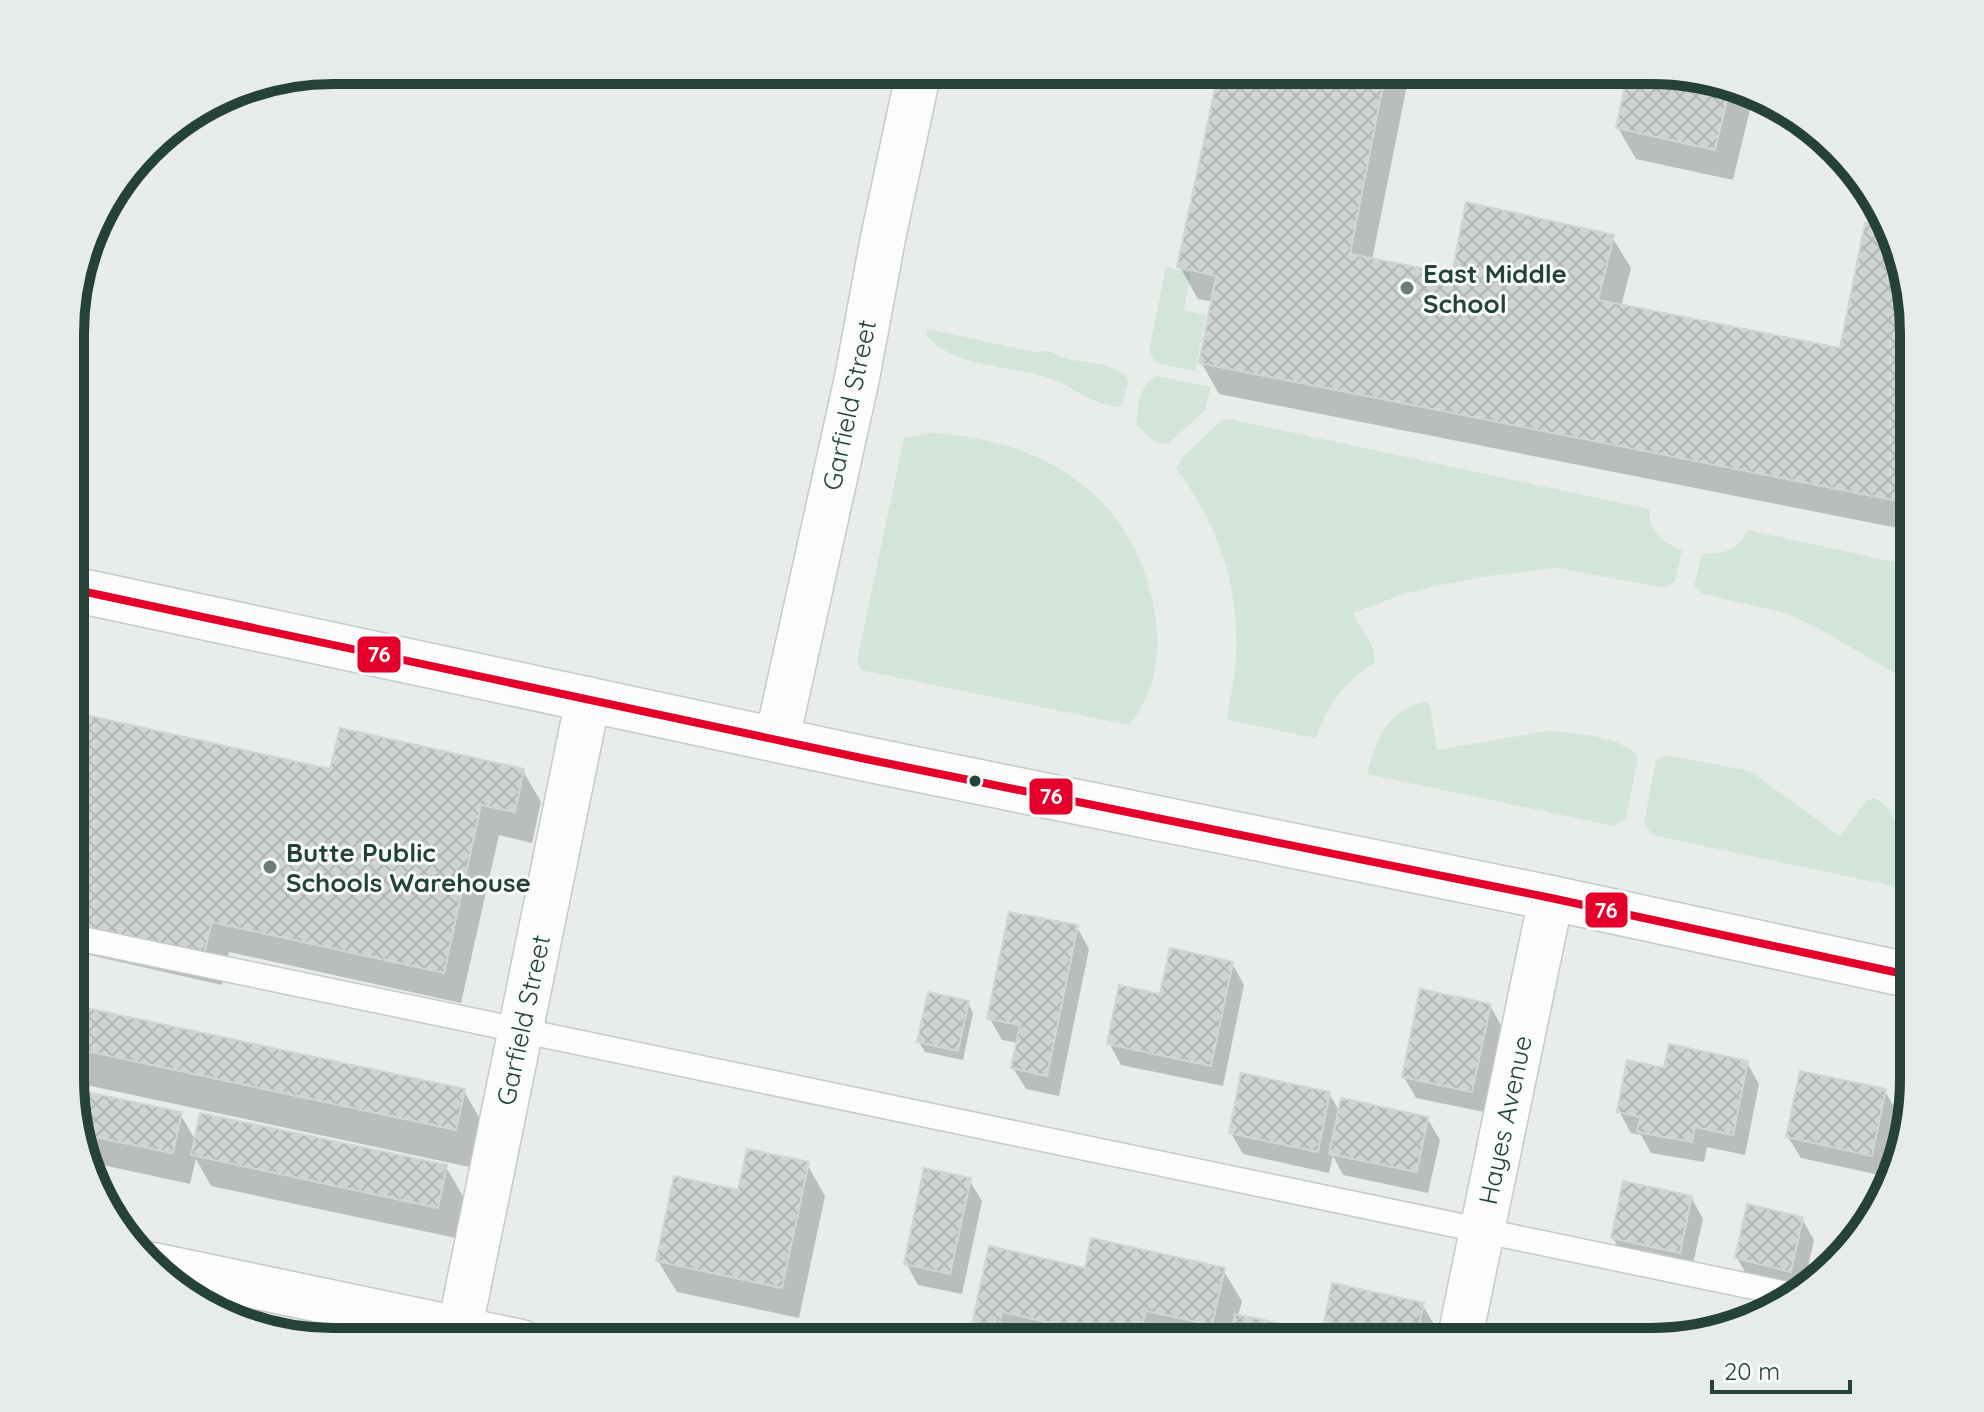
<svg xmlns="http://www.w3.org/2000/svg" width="1984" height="1412" viewBox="0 0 1984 1412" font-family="Quicksand,sans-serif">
<defs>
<pattern id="building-cross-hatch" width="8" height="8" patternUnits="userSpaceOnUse" patternTransform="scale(2)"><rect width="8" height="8" fill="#cfd4d2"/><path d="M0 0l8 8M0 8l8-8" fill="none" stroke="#b2b7b5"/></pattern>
</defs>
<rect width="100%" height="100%" fill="#e8edeb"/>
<g fill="#d1e6d8">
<path d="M 1166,267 L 1191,273 L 1184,310 L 1206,315 L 1195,371 L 1156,363 L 1149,351 Z"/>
<path d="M 927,329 L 1035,352 L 1049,351 C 1072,367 1106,357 1127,377 L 1128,383 L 1122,406 C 1102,409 1078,391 1059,382 C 1021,365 952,369 926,335 Z"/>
<path d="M 1156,376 L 1211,387 L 1205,410 L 1168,444 L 1154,442 L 1137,425 C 1137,406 1139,386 1156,376 Z"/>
<path d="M 1229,419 L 1649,509 C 1649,531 1662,542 1682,550 L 1675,581 L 1664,588 L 1558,568 L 1488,576 L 1436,586 L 1404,594 L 1353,613 C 1360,628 1377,645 1374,663 C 1346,680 1326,707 1316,738 L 1227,720 C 1229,700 1235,680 1236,659 C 1240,590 1219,523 1176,469 L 1182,458 L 1222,420 Z"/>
<path d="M 931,433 C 1048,439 1141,500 1156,622 C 1161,658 1153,697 1129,725 L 861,670 L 857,660 L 904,438 Z"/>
<path d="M 1747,530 L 1913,566 L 1913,684 L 1816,627 L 1785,613 L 1703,594 L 1694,586 L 1702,554 C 1724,554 1738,551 1747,530 Z"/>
<path d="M 1426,702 L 1430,706 L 1437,750 L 1547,731 C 1570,732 1626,737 1638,757 L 1626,819 L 1614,826 L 1367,774 C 1375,742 1389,707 1426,702 Z"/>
<path d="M 1667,755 L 1750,771 L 1840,836 L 1867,800 L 1875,798 C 1905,817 1905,855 1898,887 L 1652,835 L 1644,823 L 1656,760 Z"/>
</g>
<g fill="#0003">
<path d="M 1221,70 L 1410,70 L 1372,260 L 1453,276 L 1612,237 L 1631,268 L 1621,307 L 1841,351 L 1887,229 L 1913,316 L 1913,531 L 1219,394 L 1201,362 L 1213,302 L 1198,299 L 1180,267 Z"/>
<path d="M 1630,71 L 1668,71 L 1736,84 L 1754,93 L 1733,180 L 1636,159 L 1618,128 Z"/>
<path d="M 72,714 L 332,771 L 523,771 L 541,802 L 532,843 L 499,835 L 461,1003 L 229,952 L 222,985 L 72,951 Z"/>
<path d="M 1077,927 L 1089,949 L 1059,1096 L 1026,1089 L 1013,1068 L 1018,1043 L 1002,1040 L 990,1019 Z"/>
<path d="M 1232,963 L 1244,985 L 1223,1086 L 1121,1065 L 1109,1043 L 1162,997 Z"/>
<path d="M 968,1003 L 973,1013 L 963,1060 L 925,1052 L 919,1042 Z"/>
<path d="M 1490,1006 L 1502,1027 L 1484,1112 L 1416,1098 L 1404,1077 Z"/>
<path d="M 72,1007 L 464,1091 L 487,1131 L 479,1169 L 72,1082 Z"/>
<path d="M 1747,1063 L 1759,1084 L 1745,1155 L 1707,1147 L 1704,1162 L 1651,1153 L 1641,1135 L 1631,1133 L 1619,1111 L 1666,1071 Z"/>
<path d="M 1885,1091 L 1897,1112 L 1884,1176 L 1801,1158 L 1788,1137 Z"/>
<path d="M 1329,1094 L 1340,1112 L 1427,1118 L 1440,1140 L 1428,1193 L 1343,1175 L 1333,1156 L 1329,1173 L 1243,1154 L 1231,1133 Z"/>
<path d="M 72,1113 L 180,1114 L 196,1141 L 446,1167 L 464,1198 L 456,1238 L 211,1186 L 196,1159 L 190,1184 L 89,1162 Z"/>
<path d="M 807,1164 L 825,1196 L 799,1318 L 677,1292 L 658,1261 L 739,1192 Z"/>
<path d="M 969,1180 L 982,1201 L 962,1294 L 918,1285 L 906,1263 Z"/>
<path d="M 1691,1197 L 1703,1219 L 1691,1273 L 1625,1259 L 1613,1238 Z"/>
<path d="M 1802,1219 L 1814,1240 L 1804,1285 L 1797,1291 L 1749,1279 L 1737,1258 Z"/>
<path d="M 1086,1270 L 1223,1270 L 1242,1301 L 1238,1316 L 1318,1333 L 1322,1340 L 1422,1304 L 1435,1326 L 1431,1342 L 984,1342 L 974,1324 Z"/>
</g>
<g fill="url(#building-cross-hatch)" stroke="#d1d6d4" stroke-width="2">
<path d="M 1219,70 L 1386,70 L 1350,254 L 1452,274 L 1466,202 L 1614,235 L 1598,300 L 1840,348 L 1865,223 L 1887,227 L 1913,316 L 1913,504 L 1199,363 L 1216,276 L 1177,267 Z"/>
<path d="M 1628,71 L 1668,71 L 1731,83 L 1715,150 L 1616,128 Z"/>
<path d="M 72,712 L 330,769 L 340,728 L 524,769 L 515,812 L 481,805 L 444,973 L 212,922 L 204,954 L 72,925 Z"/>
<path d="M 1009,912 L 1078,925 L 1047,1076 L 1011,1068 L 1020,1025 L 987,1019 Z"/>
<path d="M 1170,948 L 1233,962 L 1211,1066 L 1107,1044 L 1119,985 L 1160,994 Z"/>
<path d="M 1420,989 L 1491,1004 L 1472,1092 L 1402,1077 Z"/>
<path d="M 928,992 L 969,1001 L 958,1051 L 917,1042 Z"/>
<path d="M 72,1005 L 465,1089 L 456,1130 L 72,1048 Z"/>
<path d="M 1669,1044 L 1748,1061 L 1733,1135 L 1695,1127 L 1692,1142 L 1637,1132 L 1640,1117 L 1617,1112 L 1627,1060 L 1664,1068 Z"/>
<path d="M 1800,1071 L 1886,1089 L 1872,1156 L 1786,1137 Z"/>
<path d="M 1241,1073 L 1330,1092 L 1318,1152 L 1229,1133 Z"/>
<path d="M 72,1089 L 182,1112 L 173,1153 L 79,1134 L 72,1113 Z"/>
<path d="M 1341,1098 L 1428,1117 L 1417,1172 L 1329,1154 Z"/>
<path d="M 200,1113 L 447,1165 L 438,1208 L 191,1155 Z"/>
<path d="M 747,1149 L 809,1162 L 782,1288 L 656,1261 L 674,1176 L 738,1190 Z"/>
<path d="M 924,1168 L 971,1178 L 950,1274 L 904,1264 Z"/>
<path d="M 1623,1181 L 1692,1196 L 1680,1253 L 1611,1238 Z"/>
<path d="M 1747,1204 L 1803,1217 L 1791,1272 L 1735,1258 Z"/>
<path d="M 1091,1238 L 1225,1268 L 1212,1325 L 1146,1311 L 1137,1342 L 1002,1312 L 998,1330 L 972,1324 L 989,1246 L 1085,1268 Z"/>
<path d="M 1332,1283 L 1424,1303 L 1415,1342 L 1320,1342 Z"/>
<path d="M 1235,1314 L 1320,1332 L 1317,1342 L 1229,1342 Z"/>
</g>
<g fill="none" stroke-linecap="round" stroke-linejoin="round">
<defs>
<path id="service" d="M 72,937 L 1792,1295"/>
<g id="minor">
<path d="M 777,739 L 857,378 L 883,238 L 919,70"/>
<path d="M 153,1265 L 521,1342"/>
<path d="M 457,1342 L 588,699"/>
<path d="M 1459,1342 L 1551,898"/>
</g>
<path id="secondary" d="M 72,589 L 866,759 L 1551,898 L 1913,976"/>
</defs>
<use href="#service" stroke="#c5cac8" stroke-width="27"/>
<use href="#minor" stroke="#c5cac8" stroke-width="47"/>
<use href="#secondary" stroke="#c3cbc8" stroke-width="47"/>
<use href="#service" stroke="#fcfcfc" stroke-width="24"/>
<use href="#minor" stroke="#fcfcfc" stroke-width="44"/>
<use href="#secondary" stroke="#fcfcfc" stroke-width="44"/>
<defs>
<path id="bus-1" d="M 72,589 L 866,759 L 1551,898 L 1913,976"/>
</defs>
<use href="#bus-1" stroke="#f7fbf9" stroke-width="14"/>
<use href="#bus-1" stroke="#e4002b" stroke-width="8"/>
</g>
<g fill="#697e78" stroke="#f7fbf9" stroke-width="3">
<circle cx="1407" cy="288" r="8"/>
<circle cx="270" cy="867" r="8"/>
</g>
<circle fill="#24423a" stroke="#f7fbf9" stroke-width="3" cx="975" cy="781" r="7"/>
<g text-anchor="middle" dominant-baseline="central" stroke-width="6" stroke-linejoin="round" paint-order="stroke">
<g font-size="26" font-weight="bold" fill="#24423a" stroke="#f7fbf9" text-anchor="start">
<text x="1423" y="273">East Middle<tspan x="1423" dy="30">School</tspan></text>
<text x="286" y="852">Butte Public<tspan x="286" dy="30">Schools Warehouse</tspan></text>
</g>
<g font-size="26" fill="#24423a" stroke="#f7fbf9">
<text transform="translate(849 405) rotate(-78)">Garfield Street</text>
<text transform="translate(523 1020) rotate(-78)">Garfield Street</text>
<text transform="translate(1505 1120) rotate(-78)">Hayes Avenue</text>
</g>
</g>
<path d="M0 0H1984V1412H0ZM333 84H1651A249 249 0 0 1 1900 333V1079A249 249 0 0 1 1651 1328H333A249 249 0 0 1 84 1079V333A249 249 0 0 1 333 84Z" fill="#e6ecea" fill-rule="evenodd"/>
<path fill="none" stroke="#24423a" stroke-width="10" d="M333 84H1651A249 249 0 0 1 1900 333V1079A249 249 0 0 1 1651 1328H333A249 249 0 0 1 84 1079V333A249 249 0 0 1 333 84Z"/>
<g stroke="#f7fbf9" stroke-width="3">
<rect x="356" y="635" width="46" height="39" rx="8" fill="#e4002b"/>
<rect x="1028" y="777" width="46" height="39" rx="8" fill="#e4002b"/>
<rect x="1584" y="891" width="45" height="38" rx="8" fill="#e4002b"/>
</g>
<g font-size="22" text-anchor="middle" font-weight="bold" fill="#fff">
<text x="379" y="662">76</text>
<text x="1051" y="804">76</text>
<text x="1606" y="918">76</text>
</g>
<path d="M1712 1380v12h138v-12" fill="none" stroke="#24423a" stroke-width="4"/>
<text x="1724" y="1380" font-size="24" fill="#24423a" stroke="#f7fbf9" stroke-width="6" paint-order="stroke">20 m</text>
</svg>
